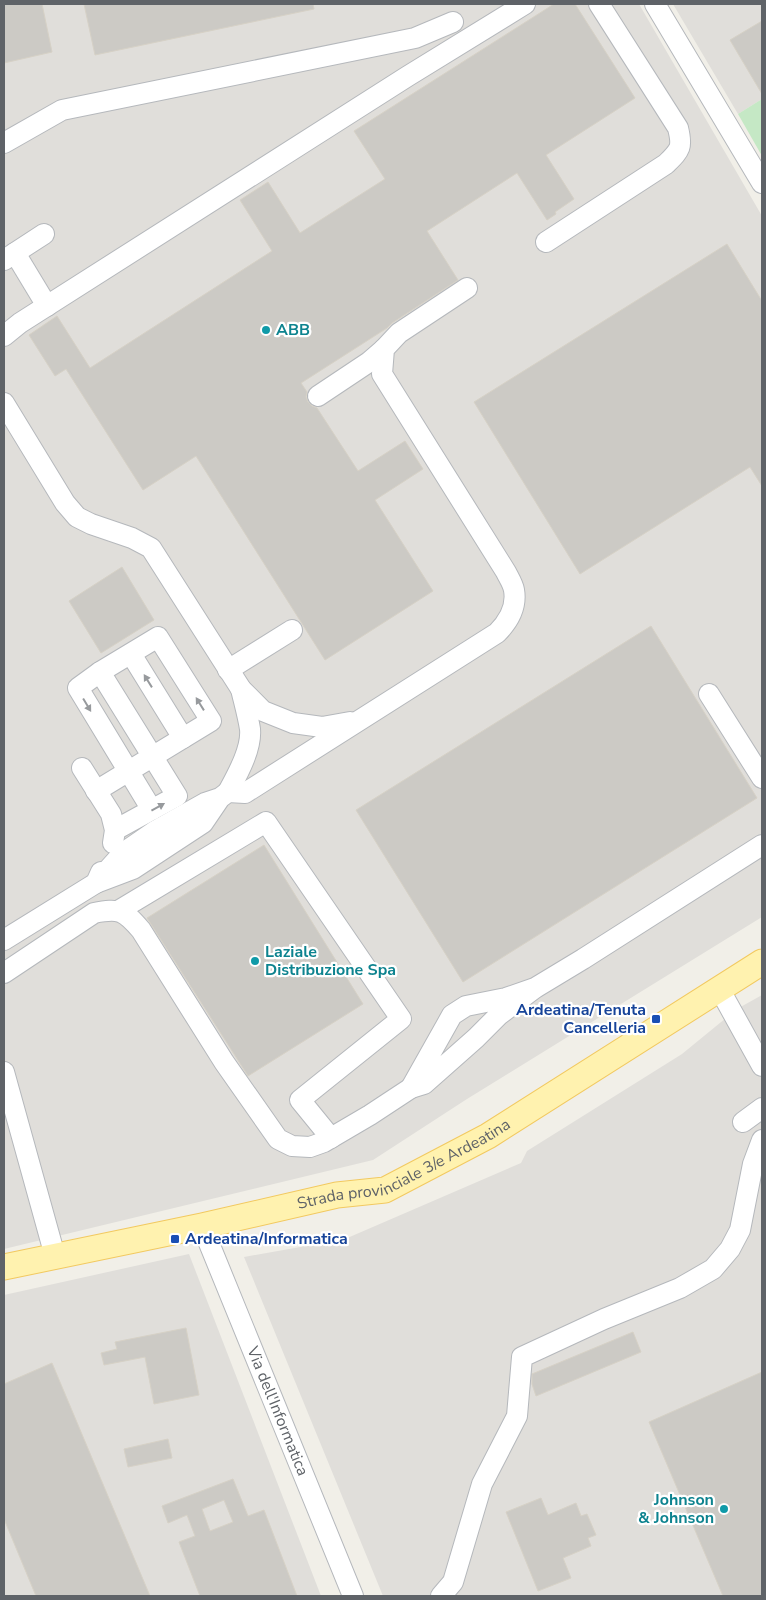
<svg xmlns="http://www.w3.org/2000/svg" width="766" height="1600" viewBox="0 0 766 1600" font-family="'Nunito Sans',sans-serif">
<rect width="100%" height="100%" fill="#f1efe8"/>
<g fill="#e0deda">
<path d="M 4,4 L 639,4 L 762,216 L 762,917 L 467,1099 L 373,1160 L 4,1249 Z"/>
<path d="M 673,4 L 762,4 L 762,99 L 738,114 Z"/>
<path d="M 762,995 L 762,1596 L 383,1596 L 244,1257 L 345,1239 L 521,1163 L 527,1151 L 682,1054 L 737,1009 Z"/>
<path d="M 189,1254 L 321,1596 L 4,1596 L 4,1295 Z"/>
</g>
<path fill="#c5e8c5" d="M 762,99 L 762,156 L 738,114 Z"/>
<g fill="#cccac5" stroke="#d6d1c6" fill-rule="evenodd">
<path d="M 4,4 L 42,4 L 52,52 L 4,63 Z"/>
<path d="M 84,4 L 313,4 L 314,9 L 95,55 Z"/>
<path d="M 554,4 L 575,4 L 635,98 L 546,155 L 574,199 L 555,212 L 556,214 L 547,220 L 517,173 L 427,231 L 458,280 L 392,323 L 387,328 L 301,383 L 307,392 L 306,397 L 308,402 L 312,406 L 317,408 L 358,471 L 405,441 L 423,469 L 375,500 L 433,591 L 325,660 L 196,456 L 143,490 L 66,369 L 55,376 L 29,335 L 57,316 L 90,368 L 272,251 L 240,200 L 268,182 L 300,233 L 385,179 L 354,131 Z"/>
<path d="M 762,21 L 762,94 L 730,40 Z"/>
<path d="M 727,244 L 762,301 L 762,486 L 750,467 L 580,574 L 474,402 Z"/>
<path d="M 122,567 L 154,620 L 101,653 L 69,601 Z"/>
<path d="M 651,626 L 757,798 L 463,982 L 356,810 Z"/>
<path d="M 264,845 L 363,1004 L 248,1076 L 147,918 Z"/>
<path d="M 186,1328 L 199,1395 L 154,1404 L 145,1357 L 104,1365 L 101,1353 L 117,1349 L 115,1342 Z"/>
<path d="M 633,1332 L 641,1352 L 536,1396 L 532,1384 L 532,1374 Z"/>
<path d="M 52,1363 L 150,1596 L 36,1596 L 4,1519 L 4,1384 Z"/>
<path d="M 762,1372 L 762,1596 L 723,1596 L 649,1422 Z"/>
<path d="M 168,1439 L 172,1458 L 128,1467 L 124,1449 Z"/>
<path d="M 233,1479 L 248,1516 L 264,1510 L 297,1596 L 200,1596 L 179,1542 L 195,1536 L 187,1515 L 168,1523 L 162,1506 ZM 224,1500 L 233,1522 L 210,1531 L 202,1509 Z"/>
<path d="M 541,1498 L 548,1515 L 576,1503 L 581,1516 L 587,1514 L 596,1535 L 588,1538 L 591,1546 L 563,1558 L 571,1578 L 538,1591 L 506,1512 Z"/>
</g>
<g fill="none" stroke-linecap="round" stroke-linejoin="round">
<defs>
<g id="minor">
<path d="M 655,4 L 762,183"/>
<path d="M 4,143 L 62,110 L 415,38 L 453,22"/>
<path d="M 546,242 L 666,164 C 680,150 683,148 678,128 L 599,4"/>
<path d="M 15,253 L 47,306"/>
<path d="M 4,260 L 44,234"/>
<path d="M 4,336 L 20,323 L 408,76 L 525,4"/>
<path d="M 318,396 L 369,362 L 384,349"/>
<path d="M 4,403 L 65,503 L 77,517 L 91,524 L 132,538 L 151,548 L 241,689 L 263,711 L 293,723 L 322,727 L 350,722"/>
<path d="M 131,654 L 183,738"/>
<path d="M 228,670 L 292,630"/>
<path d="M 709,694 L 762,778"/>
<path d="M 82,768 L 111,814 L 115,830 L 113,843"/>
<path d="M 96,791 L 211,721 L 158,637 L 100,672"/>
<path d="M 228,792 C 237,775 252,749 250,729 C 248,716 244,702 241,689"/>
<path d="M 220,798 L 205,803 L 155,831 L 123,853 L 96,883 L 133,869 L 203,823 L 220,798 L 228,792 L 245,793 L 497,633 C 508,622 517,607 514,590 C 513,584 509,578 506,572 L 382,374 L 384,349 L 399,333 L 467,288"/>
<path d="M 115,830 L 177,796 L 100,672 L 78,688 L 152,810"/>
<path d="M 118,911 L 266,822 L 401,1019 L 300,1100 L 331,1138"/>
<path d="M 4,940 L 96,883 L 101,872"/>
<path d="M 4,973 L 94,913 C 119,908 124,910 141,930 L 224,1062 L 278,1139 L 292,1146 L 310,1147 L 324,1142 L 370,1115 L 411,1088"/>
<path d="M 535,988 L 506,998 L 466,1006 L 452,1015 L 411,1088 L 424,1084 L 476,1038 L 499,1015 L 535,988 L 583,959 L 762,845"/>
<path d="M 720,990 L 762,1066"/>
<path d="M 4,1072 L 55,1256"/>
<path d="M 743,1122 L 762,1108"/>
<path id="s1" d="M 202,1226 L 353,1596"/>
<path d="M 441,1596 L 453,1582 L 482,1484 L 517,1416 L 522,1357 L 604,1319 L 680,1288 L 713,1269 L 730,1249 L 740,1230 L 753,1164 L 762,1140"/>
</g>
<g id="major">
<path id="s2" d="M 4,1267 L 202,1226 L 337,1195 L 385,1190 L 488,1136 L 762,962"/>
</g>
</defs>
<use href="#minor" stroke="#b5b8bc" stroke-width="22"/>
<use href="#major" stroke="#f2c960" stroke-width="27"/>
<use href="#minor" stroke="#fff" stroke-width="20"/>
<use href="#major" stroke="#fff2af" stroke-width="25"/>
</g>
<defs><path id="oneway-solid" d="M-6-.8H1V-3.2L6.5 0L1 3.2V.8H-6Z" transform="scale(1.25)"/></defs>
<g fill="#979a9d">
<use href="#oneway-solid" transform="translate(148 681) rotate(-122)"/>
<use href="#oneway-solid" transform="translate(200 704) rotate(-122)"/>
<use href="#oneway-solid" transform="translate(87 705) rotate(59)"/>
<use href="#oneway-solid" transform="translate(158 807) rotate(-29)"/>
</g>
<g fill="#0f9aa8" stroke="#fff" stroke-width="2">
<circle cx="266" cy="330" r="5"/>
<circle cx="255" cy="961" r="5"/>
<circle cx="724" cy="1509" r="5"/>
</g>
<g fill="#1a4fb4" stroke="#fff" stroke-width="2">
<rect x="651" y="1014" width="10" height="10" rx="2.5"/>
<rect x="170" y="1234" width="10" height="10" rx="2.5"/>
</g>
<g text-anchor="middle" dominant-baseline="central" stroke-width="4.5" stroke-linejoin="round" paint-order="stroke">
<g font-size="16" font-weight="bold" fill="#0d838f" stroke="#fff" text-anchor="start">
<text x="276" y="330">ABB</text>
<text x="265" y="952">Laziale<tspan x="265" dy="18">Distribuzione Spa</tspan></text>
<text x="714" y="1500" text-anchor="end">Johnson<tspan x="714" dy="18">&amp; Johnson</tspan></text>
</g>
<g font-size="16" font-weight="bold" fill="#164399" stroke="#fff" text-anchor="end">
<text x="646" y="1010">Ardeatina/Tenuta<tspan x="646" dy="18">Cancelleria</tspan></text>
<text x="185" y="1239" text-anchor="start">Ardeatina/Informatica</text>
</g>
<g font-size="16" fill="#5f6368" stroke="#fff">
<text stroke="none"><textPath href="#s2" startOffset="415">Strada provinciale 3/e Ardeatina</textPath></text>
<text stroke="none"><textPath href="#s1" startOffset="200">Via dell'Informatica</textPath></text>
</g>
</g>
<rect width="766" height="1600" fill="none" stroke="#5f6368" stroke-width="10"/>
</svg>
